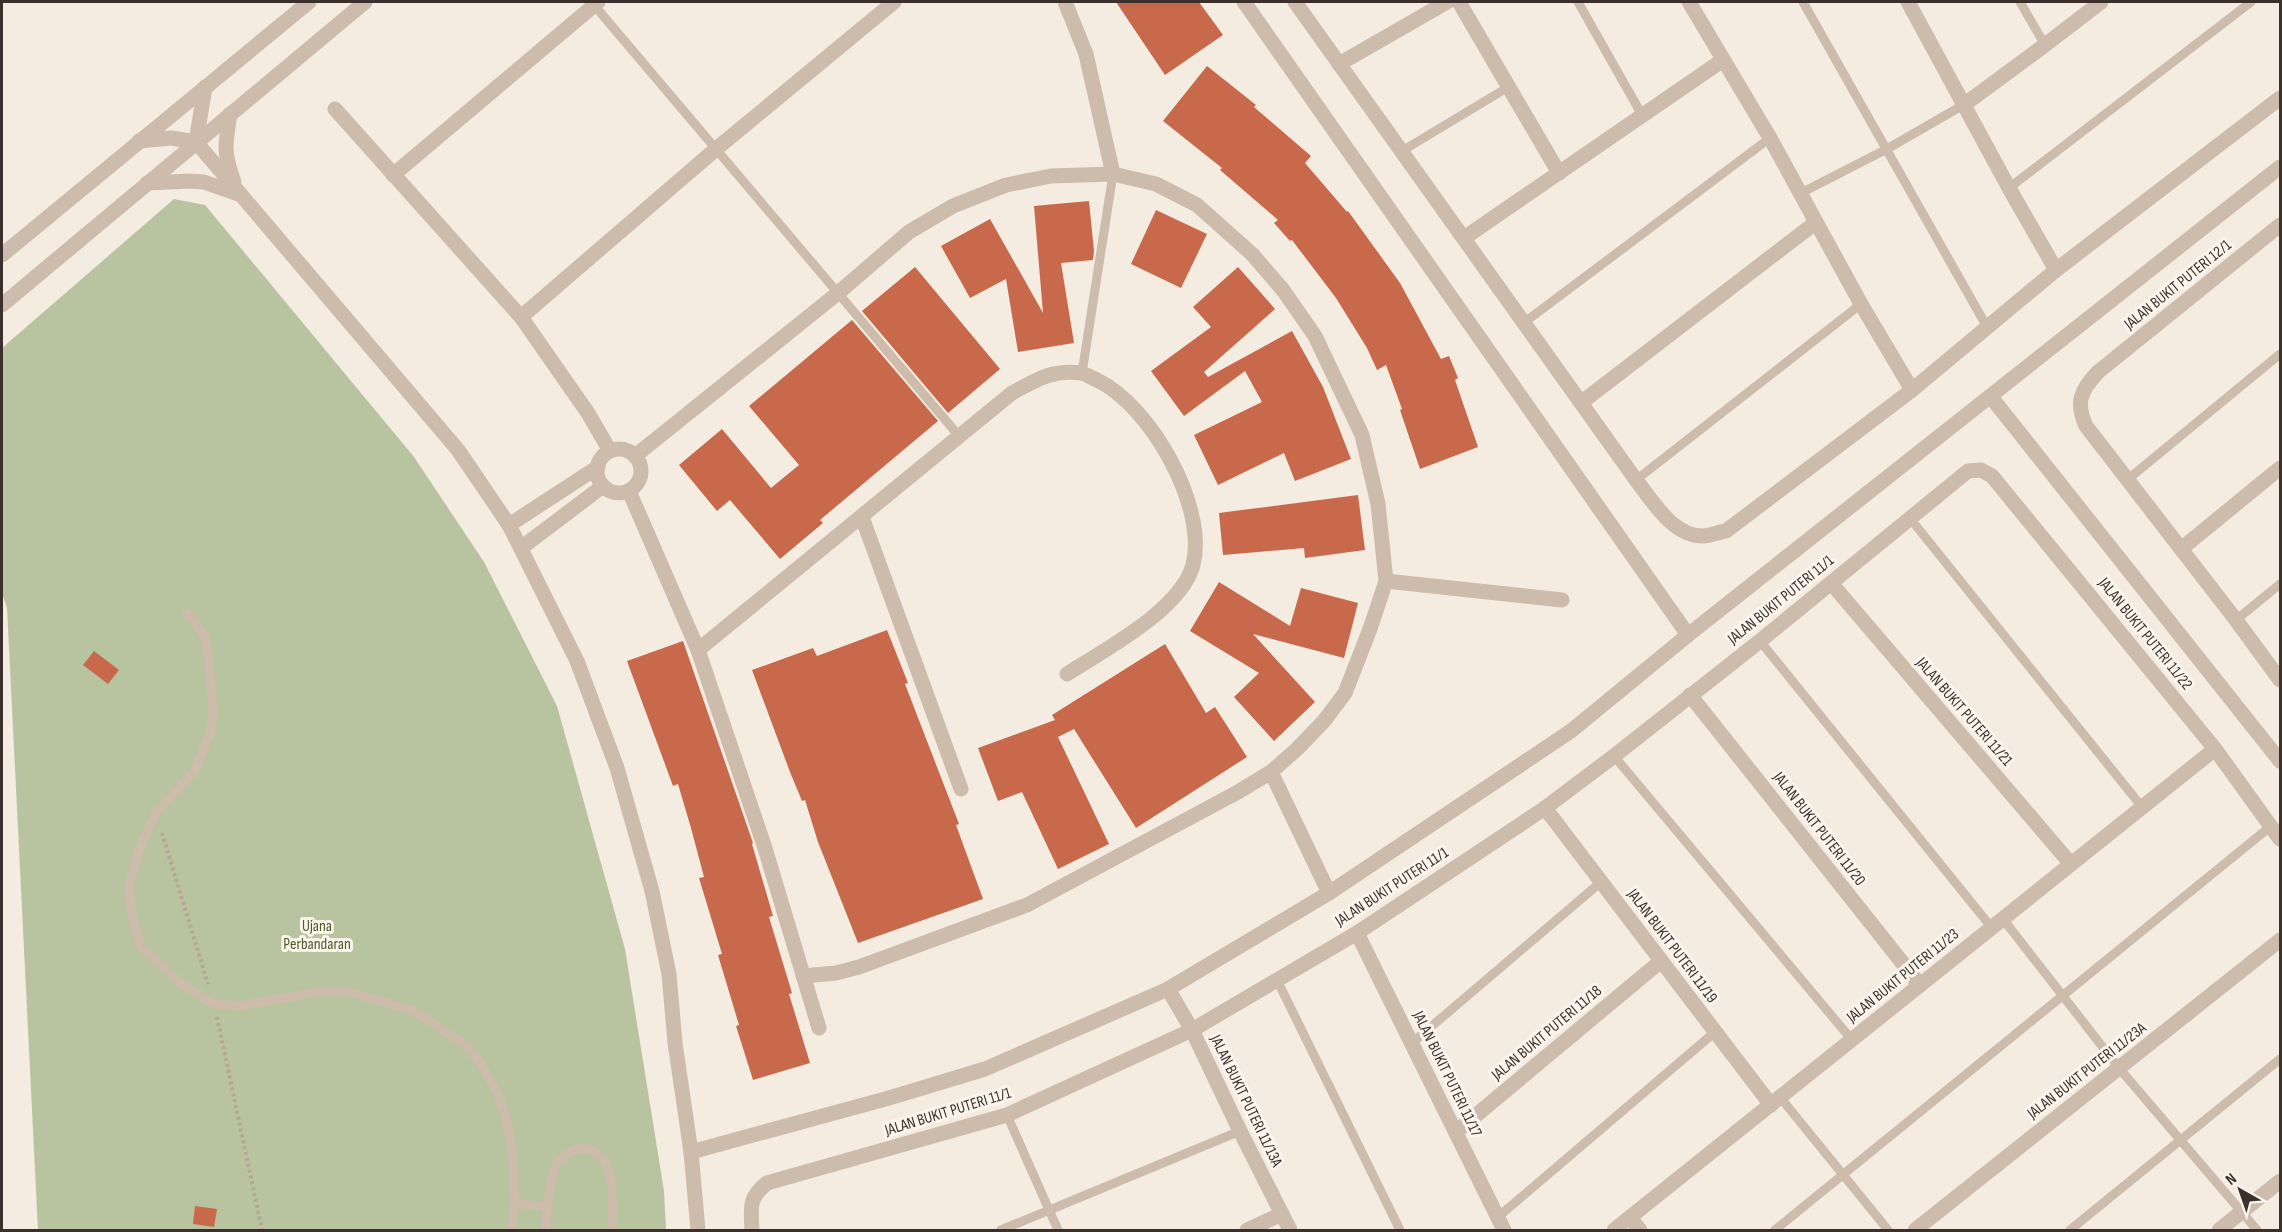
<svg xmlns="http://www.w3.org/2000/svg" width="2282" height="1232" viewBox="0 0 2282 1232" font-family="'Sofia Sans Condensed',sans-serif">
<rect width="100%" height="100%" fill="#f4ebe1"/>
<path fill="#b8c4a0" d="M 174,199 L 205,205 L 414,457 L 484,562 L 557,706 L 625,949 L 664,1191 L 666,1230 L 38,1230 L 7,608 L 2,593 L 2,348 Z"/>
<g fill="#c8694b">
<path d="M 1116,2 L 1199,2 L 1223,35 L 1165,75 Z"/>
<path d="M 1207,66 L 1256,105 L 1254,107 L 1311,156 L 1305,163 L 1347,212 L 1348,211 L 1400,283 L 1441,359 L 1449,356 L 1458,378 L 1455,380 L 1478,447 L 1420,469 L 1400,410 L 1402,409 L 1386,365 L 1377,370 L 1367,348 L 1336,298 L 1292,240 L 1290,241 L 1274,223 L 1278,220 L 1220,170 L 1222,168 L 1163,121 Z"/>
<path d="M 1089,201 L 1094,251 L 1093,260 L 1061,263 L 1074,343 L 1018,352 L 1006,279 L 970,298 L 941,246 L 990,219 L 1043,313 L 1034,206 Z"/>
<path d="M 1156,210 L 1207,234 L 1181,288 L 1131,264 Z"/>
<path d="M 915,267 L 1000,369 L 948,413 L 862,311 Z"/>
<path d="M 1238,267 L 1275,309 L 1204,372 L 1208,377 L 1292,331 L 1323,387 L 1351,459 L 1295,481 L 1284,453 L 1218,485 L 1194,435 L 1262,402 L 1245,371 L 1184,416 L 1151,371 L 1211,327 L 1193,307 Z"/>
<path d="M 852,320 L 938,421 L 820,520 L 823,523 L 780,559 L 730,500 L 717,511 L 679,465 L 722,429 L 771,488 L 799,465 L 749,406 Z"/>
<path d="M 1358,495 L 1365,550 L 1305,558 L 1304,548 L 1223,555 L 1219,513 Z"/>
<path d="M 1219,582 L 1290,626 L 1301,588 L 1358,603 L 1344,658 L 1253,634 L 1315,702 L 1274,741 L 1234,697 L 1259,673 L 1190,631 Z"/>
<path d="M 887,630 L 908,683 L 905,684 L 959,824 L 956,825 L 983,899 L 858,943 L 818,842 L 805,800 L 802,801 L 790,772 L 752,670 L 813,648 L 817,656 Z"/>
<path d="M 683,641 L 753,843 L 752,844 L 773,916 L 769,917 L 792,993 L 789,994 L 810,1063 L 753,1080 L 736,1026 L 739,1025 L 718,955 L 722,954 L 699,878 L 704,877 L 691,828 L 678,784 L 673,786 L 627,661 Z"/>
<path d="M 1165,644 L 1206,713 L 1215,707 L 1247,757 L 1136,828 L 1074,729 L 1058,737 L 1109,844 L 1058,869 L 1022,792 L 998,801 L 978,748 L 1055,720 L 1052,715 Z"/>
<path d="M 94,651 L 119,670 L 108,684 L 83,665 Z"/>
<path d="M 195,1206 L 217,1209 L 214,1227 L 193,1224 Z"/>
</g>
<g fill="none" stroke-linecap="round" stroke-linejoin="round">
<g stroke="#b9a596" stroke-width="4" stroke-dasharray="3 3" stroke-linecap="butt">
<path d="M 162,833 L 208,984"/>
<path d="M 217,1017 L 262,1230"/>
</g>
<g stroke="#cdbbac" stroke-width="9">
<path d="M 1578,2 L 1642,115"/>
<path d="M 1803,2 L 1987,327"/>
<path d="M 2020,2 L 2045,45"/>
<path d="M 594,5 L 959,436"/>
<path d="M 1402,151 L 1510,86"/>
<path d="M 2009,188 L 2251,2"/>
<path d="M 1799,194 L 1887,149 L 1965,104"/>
<path d="M 1525,322 L 1770,138"/>
<path d="M 1082,373 L 1113,174"/>
<path d="M 1636,480 L 1861,304"/>
<path d="M 2127,480 L 2280,354"/>
<path d="M 1909,517 L 2142,807"/>
<path d="M 187,613 L 204,635 L 209,658 L 213,711 L 211,731 L 195,771 L 156,813 L 139,850 L 129,886 L 132,916 L 141,946 L 184,986 L 214,1004 L 240,1006 L 316,992 L 349,992 L 414,1011 L 465,1045 L 478,1060 L 495,1087 L 506,1117 L 513,1156 L 515,1203 L 512,1230"/>
<path d="M 2236,620 L 2280,584"/>
<path d="M 1760,641 L 1992,928"/>
<path d="M 1614,756 L 1852,1040"/>
<path d="M 2003,919 L 2119,1068 L 2257,1230"/>
<path d="M 1277,980 L 1400,1230"/>
<path d="M 1412,1043 L 1601,882"/>
<path d="M 1780,1097 L 1888,1230"/>
<path d="M 1007,1115 L 1058,1230"/>
<path d="M 515,1203 L 546,1207"/>
<path d="M 1498,1217 L 1715,1032"/>
<path d="M 546,1230 C 546,1215 550,1175 558,1162 C 560,1159 563,1158 565,1156 C 584,1139 604,1153 610,1174 C 614,1189 612,1214 612,1230"/>
<path d="M 1001,1230 L 1240,1131"/>
<path d="M 1775,1230 L 2271,826"/>
<path d="M 2070,1230 L 2280,1059"/>
</g>
<g stroke="#cdbbac" stroke-width="15">
<path d="M 1065,2 L 1086,54 L 1113,174"/>
<path d="M 1244,2 L 1688,635"/>
<path d="M 1295,2 L 1636,480 C 1653,501 1672,536 1703,536 C 1710,536 1719,532 1726,531 L 1912,390 L 2056,270 L 2280,98"/>
<path d="M 1459,2 L 1559,173"/>
<path d="M 1689,2 L 1770,138 L 1861,304 L 1912,390"/>
<path d="M 1908,2 L 2009,188 L 2056,270"/>
<path d="M 1339,64 L 1447,2"/>
<path d="M 1965,104 L 2045,45 L 2101,2"/>
<path d="M 335,109 L 521,317 L 588,413 L 610,451"/>
<path d="M 230,114 C 225,145 223,152 234,182"/>
<path d="M 139,141 L 171,138 L 196,142 L 458,450 L 509,525 L 577,661 L 617,768 L 652,891 L 669,974 L 675,1043 L 691,1152 L 698,1230"/>
<path d="M 196,142 L 205,87"/>
<path d="M 393,175 L 598,2"/>
<path d="M 147,183 L 190,181 L 204,182 L 238,194"/>
<path d="M 2280,225 L 2098,372 C 2081,390 2075,402 2086,426 L 2236,620 L 2280,680"/>
<path d="M 1464,238 L 1723,60"/>
<path d="M 2,255 L 309,2"/>
<path d="M 2,305 L 365,2"/>
<path d="M 521,317 L 716,149 L 894,2"/>
<path d="M 1991,397 L 2280,761"/>
<path d="M 1582,402 L 1815,223"/>
<circle cx="619" cy="471" r="22"/>
<path d="M 635,456 L 838,293 L 909,232 L 953,206 L 1006,185 L 1051,176 L 1113,174 L 1156,184 L 1197,205 L 1252,254 L 1283,290 L 1315,336 L 1362,435 L 1378,504 L 1386,581 L 1370,629 L 1345,693 L 1324,721 L 1297,749 L 1271,772 L 1238,792 L 1027,905 L 859,967 L 836,973 L 803,976"/>
<path d="M 629,491 L 698,650 L 764,845 L 819,1028"/>
<path d="M 862,517 L 961,789"/>
<path d="M 509,525 L 598,467"/>
<path d="M 521,548 L 603,486"/>
<path d="M 2181,549 L 2280,468"/>
<path d="M 1386,581 L 1562,600"/>
<path d="M 1831,583 L 2071,864"/>
<path d="M 698,650 L 1012,393 C 1036,380 1052,369 1081,373 C 1086,374 1092,378 1097,380 C 1150,405 1208,507 1193,565 C 1181,610 1104,650 1067,674"/>
<path d="M 1690,695 L 1920,985"/>
<path d="M 1271,772 L 1329,893"/>
<path d="M 1545,808 L 1771,1105"/>
<path d="M 1357,933 L 1504,1230"/>
<path d="M 1168,989 L 1192,1030 L 1240,1131 L 1290,1230"/>
<path d="M 1456,1132 L 1661,961"/>
<path d="M 691,1152 L 889,1098 L 985,1069 L 1168,989 L 1329,893 L 1571,731 L 1688,635 L 2280,167"/>
<path d="M 1630,1218 L 1640,1230"/>
<path d="M 752,1230 C 751,1208 748,1198 767,1183 L 1007,1115 L 1192,1030 L 1357,933 L 1545,808 L 1614,756 L 1760,641 L 1968,471 L 1981,470 L 1992,476 L 2215,749 L 2280,839"/>
<path d="M 1247,1230 L 1282,1214"/>
<path d="M 1614,1230 L 2215,749"/>
<path d="M 1915,1230 L 2280,940"/>
<path d="M 2219,1230 L 2280,1181"/>
</g>
</g>
<g text-anchor="middle" dominant-baseline="central" stroke-width="6" stroke-linejoin="round" paint-order="stroke">
<g font-size="16" fill="#3b302b" stroke="#fbf5ee">
<text transform="translate(2178 285) rotate(-39)">JALAN BUKIT PUTERI 12/1</text>
<text transform="translate(1781 600) rotate(-39)">JALAN BUKIT PUTERI 11/1</text>
<text transform="translate(2145 634) rotate(51)">JALAN BUKIT PUTERI 11/22</text>
<text transform="translate(1964 712) rotate(49)">JALAN BUKIT PUTERI 11/21</text>
<text transform="translate(1819 829) rotate(52)">JALAN BUKIT PUTERI 11/20</text>
<text transform="translate(1392 887) rotate(-33)">JALAN BUKIT PUTERI 11/1</text>
<text transform="translate(1672 946) rotate(53)">JALAN BUKIT PUTERI 11/19</text>
<text transform="translate(1903 976) rotate(-39)">JALAN BUKIT PUTERI 11/23</text>
<text transform="translate(1547 1033) rotate(-40)">JALAN BUKIT PUTERI 11/18</text>
<text transform="translate(2087 1071) rotate(-38)">JALAN BUKIT PUTERI 11/23A</text>
<text transform="translate(1447 1074) rotate(64)">JALAN BUKIT PUTERI 11/17</text>
<text transform="translate(1246 1101) rotate(64)">JALAN BUKIT PUTERI 11/13A</text>
<text transform="translate(948 1112) rotate(-17)">JALAN BUKIT PUTERI 11/1</text>
</g>
<g font-size="16" fill="#4a5a2e" stroke="#fbf5ee">
<text x="317" y="926">Ujana<tspan x="317" dy="18">Perbandaran</tspan></text>
</g>
</g>
<rect width="2282" height="1232" fill="none" stroke="#3b302b" stroke-width="6"/>
<g transform="translate(2240 1190) rotate(320)" stroke="#fbf5ee" stroke-width="4.5" paint-order="stroke">
<path d="M0-4.5L10 22L0 15L-10 22Z" fill="#3b302b"/>
<text y="-9" font-size="16" font-weight="bold" text-anchor="middle" fill="#3b302b">N</text>
</g>
</svg>
